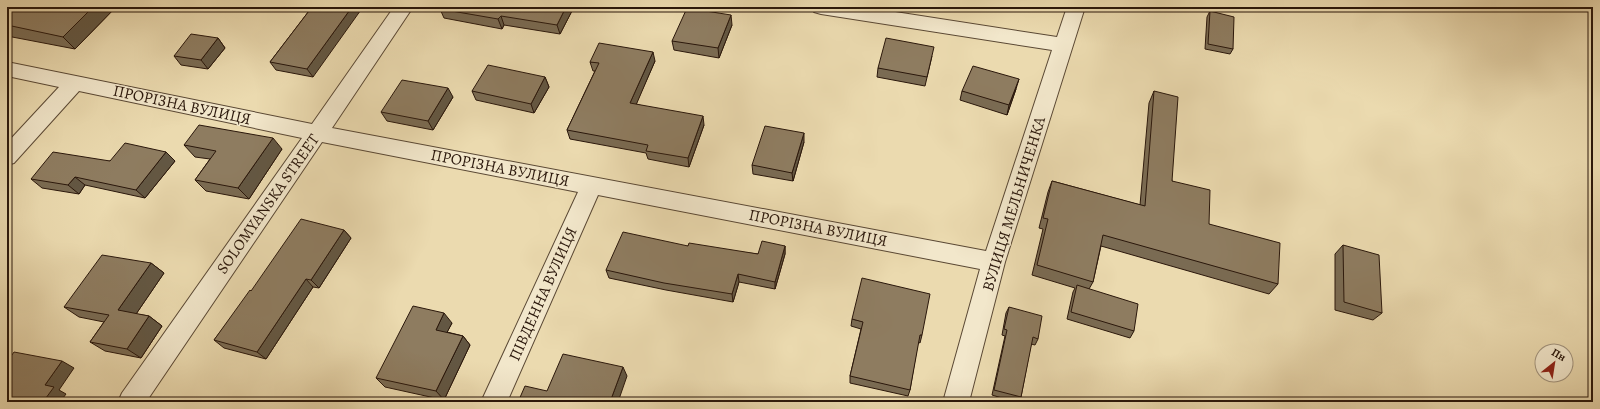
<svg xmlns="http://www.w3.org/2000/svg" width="1600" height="409" viewBox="0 0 1600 409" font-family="Alegreya,serif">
<rect width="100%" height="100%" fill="#ebdaaf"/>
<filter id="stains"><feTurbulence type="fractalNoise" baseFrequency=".005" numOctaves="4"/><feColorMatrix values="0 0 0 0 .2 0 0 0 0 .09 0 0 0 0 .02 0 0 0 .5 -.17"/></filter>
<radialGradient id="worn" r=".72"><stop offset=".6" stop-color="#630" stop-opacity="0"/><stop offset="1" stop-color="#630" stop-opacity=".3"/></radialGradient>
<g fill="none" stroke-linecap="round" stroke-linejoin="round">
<defs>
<path id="minor" d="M 394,7 L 413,7 L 332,128 L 986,251 L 1052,50 L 821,14 L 814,12 L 812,7 L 863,7 L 1057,37 L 1067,7 L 1085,7 L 1005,262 L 969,402 L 943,402 L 980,269 L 598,195 L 507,402 L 481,402 L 578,192 L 322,142 L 146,402 L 118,402 L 122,393 L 302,138 L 79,91 L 14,163 L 7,165 L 7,143 L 59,87 L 7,76 L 7,62 L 312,124 Z"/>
</defs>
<use href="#minor" stroke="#5a4834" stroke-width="2"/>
<use href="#minor" fill="#f2e7cb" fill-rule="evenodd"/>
</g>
<g fill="#7a6b53" stroke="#2a170b">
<path d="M 7,7 L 116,7 L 75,49 L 7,36 Z"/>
<path d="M 312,7 L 313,77 L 276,70 L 270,62 Z"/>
<path d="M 441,7 L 574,7 L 560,34 L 504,25 L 502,29 L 444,18 L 440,9 Z"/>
<path d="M 1210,11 L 1233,49 L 1230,54 L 1205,49 L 1207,17 Z"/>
<path d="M 732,25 L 719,58 L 674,50 L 672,41 Z"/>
<path d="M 218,38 L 225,48 L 208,69 L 181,65 L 174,56 Z"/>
<path d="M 932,56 L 925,86 L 877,77 L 878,68 Z"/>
<path d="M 655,61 L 636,104 L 704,125 L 689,167 L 648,159 L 646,153 L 570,139 L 567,130 L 595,71 L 593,71 L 590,62 Z"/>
<path d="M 545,77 L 549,87 L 534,113 L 476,100 L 472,91 Z"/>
<path d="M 1016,89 L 1007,115 L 960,100 L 962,91 Z"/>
<path d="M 1154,91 L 1172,181 L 1209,224 L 1278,284 L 1269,294 L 1101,246 L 1093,282 L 1089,289 L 1134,331 L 1130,338 L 1067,319 L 1073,292 L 1075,288 L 1032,275 L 1043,229 L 1039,228 L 1048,192 L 1052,181 L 1140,205 L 1149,103 Z"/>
<path d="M 453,97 L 433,130 L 387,121 L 381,112 Z"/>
<path d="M 804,142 L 793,181 L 753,174 L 752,165 Z"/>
<path d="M 184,145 L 282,149 L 249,199 L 206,191 L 195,180 L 210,159 L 195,157 Z"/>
<path d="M 166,152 L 175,161 L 145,198 L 85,185 L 79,194 L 42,188 L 31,179 L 110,161 Z"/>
<path d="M 344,230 L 351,238 L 319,288 L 313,287 L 266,359 L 224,348 L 214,340 L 251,291 Z"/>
<path d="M 1343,245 L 1382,313 L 1373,320 L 1335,310 L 1335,254 Z"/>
<path d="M 688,246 L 758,254 L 785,246 L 785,254 L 775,289 L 739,282 L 733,302 L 666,290 L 609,278 L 606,270 Z"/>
<path d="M 151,263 L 164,273 L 136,314 L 149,316 L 162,326 L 141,358 L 105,351 L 90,342 L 104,322 L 79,317 L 64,307 Z"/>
<path d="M 1009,307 L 1038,339 L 1035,345 L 1031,344 L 1021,397 L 1018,402 L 1015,402 L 992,395 L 1005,336 L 1002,335 L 1006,313 Z"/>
<path d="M 852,319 L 922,335 L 920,343 L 918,342 L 910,390 L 908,396 L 850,383 L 850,376 L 861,329 L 851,326 Z"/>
<path d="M 452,323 L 447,332 L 463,336 L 470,345 L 444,400 L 385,387 L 376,378 Z"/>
</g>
<g fill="#635743" stroke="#2a170b">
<path d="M 93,7 L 116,7 L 75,49 L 63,37 Z"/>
<path d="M 352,7 L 363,7 L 313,77 L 307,69 Z"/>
<path d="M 566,7 L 574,7 L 560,34 L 557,25 Z"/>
<path d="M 731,15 L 732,25 L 719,58 L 718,48 Z"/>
<path d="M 501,16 L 504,25 L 502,29 L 498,19 Z"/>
<path d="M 218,38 L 225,48 L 208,69 L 201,60 Z"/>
<path d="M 653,52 L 655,61 L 633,112 L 630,103 Z"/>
<path d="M 545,77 L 549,87 L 534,113 L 531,104 Z"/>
<path d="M 1019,79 L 1016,89 L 1007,115 L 1009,105 Z"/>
<path d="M 448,88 L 453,97 L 433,130 L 428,121 Z"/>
<path d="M 703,116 L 704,125 L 689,167 L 688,158 Z"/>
<path d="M 804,133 L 804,142 L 793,181 L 792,173 Z"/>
<path d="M 273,138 L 282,149 L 249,199 L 238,188 Z"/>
<path d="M 166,152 L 175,161 L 145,198 L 136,190 Z"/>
<path d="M 75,177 L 85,185 L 79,194 L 68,185 Z"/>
<path d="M 344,230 L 351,238 L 319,288 L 311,280 Z"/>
<path d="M 785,246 L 785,254 L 775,289 L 775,282 Z"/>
<path d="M 151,263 L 164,273 L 132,320 L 118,310 Z"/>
<path d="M 738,274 L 739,282 L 733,302 L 732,294 Z"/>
<path d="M 306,279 L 313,287 L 266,359 L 257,352 Z"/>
<path d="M 444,313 L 452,323 L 443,340 L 436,330 Z"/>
<path d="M 149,316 L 162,326 L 141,358 L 127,349 Z"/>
<path d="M 463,336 L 470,345 L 444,400 L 436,391 Z"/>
<path d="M 62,361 L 74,368 L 59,390 L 66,394 L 60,402 L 43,402 L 45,385 Z"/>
<path d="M 623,367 L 627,376 L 618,402 L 610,402 Z"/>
</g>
<g fill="#8e7c60" stroke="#2a170b">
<path d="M 7,7 L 93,7 L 63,37 L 7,25 Z"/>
<path d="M 312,7 L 352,7 L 307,69 L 270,62 Z"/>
<path d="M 441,7 L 566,7 L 557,25 L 501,16 L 498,19 L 440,9 Z"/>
<path d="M 687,8 L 731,15 L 718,48 L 672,41 Z"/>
<path d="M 1210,11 L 1234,17 L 1233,49 L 1208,44 Z"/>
<path d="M 191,34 L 218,38 L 201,60 L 174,56 Z"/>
<path d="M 886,38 L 934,47 L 927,77 L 878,68 Z"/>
<path d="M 599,43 L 653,52 L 630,103 L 703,116 L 688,158 L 646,151 L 648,145 L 567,130 L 599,63 L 590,62 Z"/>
<path d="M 488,65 L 545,77 L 531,104 L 472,91 Z"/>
<path d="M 973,66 L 1019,79 L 1009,105 L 962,91 Z"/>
<path d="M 402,80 L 448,88 L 428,121 L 381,112 Z"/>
<path d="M 1154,91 L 1178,97 L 1172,181 L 1210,190 L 1209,224 L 1280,243 L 1278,284 L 1103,235 L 1093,282 L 1037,265 L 1048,219 L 1043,218 L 1052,181 L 1145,206 Z"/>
<path d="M 199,125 L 273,138 L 238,188 L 195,180 L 216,151 L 184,145 Z"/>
<path d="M 765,126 L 804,133 L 792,173 L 752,165 Z"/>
<path d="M 125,143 L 166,152 L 136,190 L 75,177 L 68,185 L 31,179 L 53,152 L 110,161 Z"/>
<path d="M 301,219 L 344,230 L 311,280 L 306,279 L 257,352 L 214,340 L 250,290 L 251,291 Z"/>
<path d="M 623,232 L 688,246 L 689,243 L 758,254 L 762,241 L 785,246 L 775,282 L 738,274 L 732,294 L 664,283 L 606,270 Z"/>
<path d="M 1343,245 L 1379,255 L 1382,313 L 1344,302 Z"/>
<path d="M 102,255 L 151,263 L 118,310 L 149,316 L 127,349 L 90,342 L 109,315 L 64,307 Z"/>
<path d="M 862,278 L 930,294 L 922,335 L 920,335 L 910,390 L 850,376 L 863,322 L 852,319 Z"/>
<path d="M 1077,285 L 1138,304 L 1134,331 L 1071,312 Z"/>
<path d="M 413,306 L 444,313 L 436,330 L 463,336 L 436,391 L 376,378 Z"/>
<path d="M 1009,307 L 1042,316 L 1038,339 L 1033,337 L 1021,397 L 994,390 L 1007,330 L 1004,329 Z"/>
<path d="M 14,352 L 62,361 L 45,385 L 54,387 L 43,402 L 7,402 L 7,362 Z"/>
<path d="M 563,354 L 623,367 L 610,402 L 518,402 L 525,386 L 547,391 Z"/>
</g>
<g text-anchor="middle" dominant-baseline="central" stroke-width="3" stroke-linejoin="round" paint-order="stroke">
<g font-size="16" fill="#2a170b" stroke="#f2e7cb">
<text transform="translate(182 105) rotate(12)">ПРОРІЗНА ВУЛИЦЯ</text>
<text transform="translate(500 168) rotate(11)">ПРОРІЗНА ВУЛИЦЯ</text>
<text transform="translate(268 204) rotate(-55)">SOLOMYANSKA STREET</text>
<text transform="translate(1014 204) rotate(-73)">ВУЛИЦЯ МЕЛЬНИЧЕНКА</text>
<text transform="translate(818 228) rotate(11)">ПРОРІЗНА ВУЛИЦЯ</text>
<text transform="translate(543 294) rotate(-66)">ПІВДЕННА ВУЛИЦЯ</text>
</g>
</g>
<rect width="1600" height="409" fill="none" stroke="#ebdaaf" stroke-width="24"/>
<rect x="8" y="8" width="1584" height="393" fill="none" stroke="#2a170b" stroke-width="2"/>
<rect x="12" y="12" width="1576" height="385" fill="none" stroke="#2a170b"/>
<g transform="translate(1554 363) rotate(30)"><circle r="19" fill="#f2e7cb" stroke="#a2947e"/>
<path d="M0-3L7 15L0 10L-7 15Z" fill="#8f2418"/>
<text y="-6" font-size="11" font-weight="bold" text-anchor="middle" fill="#2a170b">Пн</text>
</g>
<rect width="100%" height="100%" filter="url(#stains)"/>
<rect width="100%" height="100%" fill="url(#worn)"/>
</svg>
